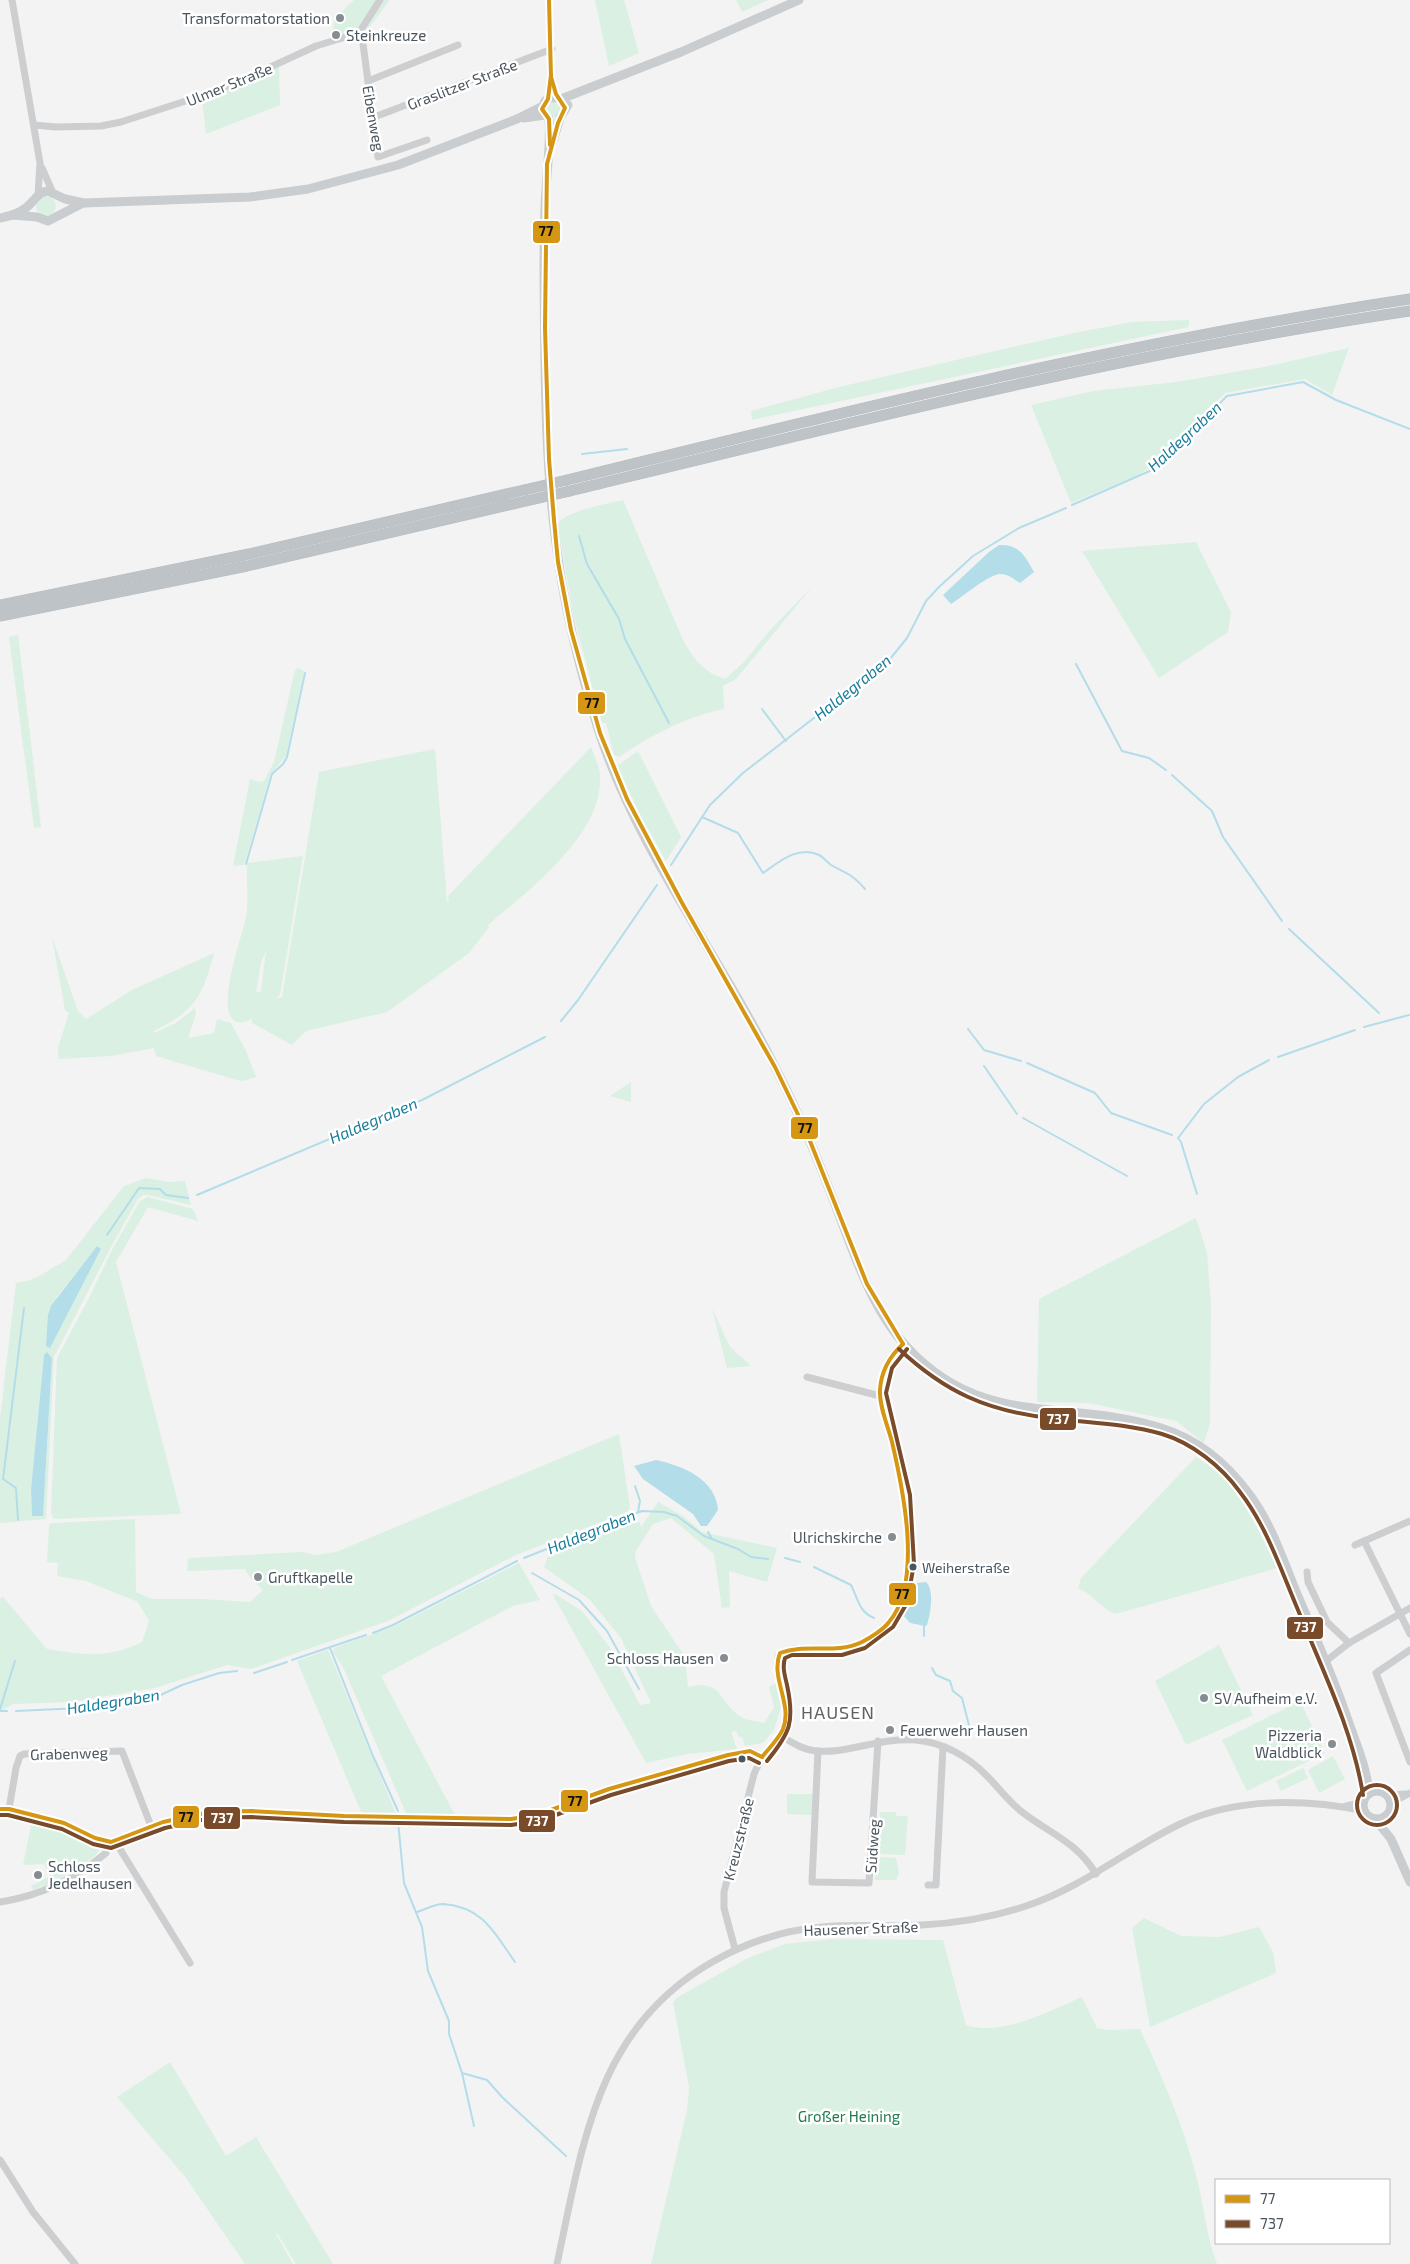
<svg xmlns="http://www.w3.org/2000/svg" width="1410" height="2264" viewBox="0 0 1410 2264" font-family="'Exo 2',sans-serif">
<rect width="100%" height="100%" fill="#f3f3f3"/>
<g fill="#daf0e3" fill-rule="evenodd">
<path d="M 354,0 L 378,0 C 363,24 364,30 335,37 L 333,35 L 334,19 Z"/>
<path d="M 384,0 L 390,0 L 368,29 L 367,28 Z"/>
<path d="M 595,0 L 624,0 L 639,53 L 609,66 Z"/>
<path d="M 736,0 L 768,0 L 742,12 Z"/>
<path d="M 279,66 L 280,105 L 206,134 L 202,99 Z"/>
<circle cx="554" cy="109" r="8"/>
<circle cx="46" cy="206" r="10"/>
<path d="M 1189,320 L 1189,327 L 752,420 L 751,411 L 839,387 L 1074,333 L 1132,322 Z"/>
<path d="M 1349,348 L 1332,395 L 1305,379 L 1225,393 L 1150,468 L 1136,476 L 1071,503 L 1031,405 L 1093,391 L 1176,382 L 1264,367 Z"/>
<path d="M 623,500 L 683,640 C 693,658 704,673 725,679 L 743,663 L 770,630 L 813,586 L 736,679 L 723,686 L 724,709 C 685,717 652,735 619,757 L 614,755 L 606,723 L 602,723 L 573,614 L 558,525 C 561,512 610,503 623,500 Z"/>
<path d="M 1196,542 L 1231,612 L 1228,632 L 1159,678 L 1082,551 Z"/>
<path d="M 18,635 L 41,827 L 34,828 L 9,637 Z"/>
<path d="M 298,668 L 304,671 L 286,756 L 271,774 L 244,865 L 233,866 L 250,779 L 259,782 L 264,781 L 274,762 L 295,670 Z"/>
<path d="M 591,747 C 594,756 600,767 600,776 C 603,835 528,891 488,925 L 489,927 L 469,953 L 387,1012 L 306,1031 L 292,1045 L 252,1023 L 252,1018 C 248,1021 244,1023 238,1022 C 212,1017 243,934 246,917 C 249,900 246,881 247,863 L 303,856 L 280,995 L 275,998 L 282,997 L 319,772 L 435,749 L 447,902 L 449,901 L 448,896 ZM 266,951 L 261,991 L 256,993 L 261,962 Z"/>
<path d="M 638,751 L 681,837 L 666,861 L 641,816 L 617,766 Z"/>
<path d="M 52,937 L 78,1011 L 86,1019 L 132,990 L 214,953 C 202,997 196,1010 154,1031 L 154,1033 L 176,1023 L 195,1008 L 196,1014 L 188,1038 L 214,1033 L 217,1019 L 231,1023 L 246,1051 L 256,1077 L 243,1081 L 233,1079 L 156,1056 L 154,1048 L 111,1056 L 59,1059 L 58,1048 L 69,1013 L 65,1010 Z"/>
<path d="M 631,1082 L 631,1102 L 610,1096 Z"/>
<path d="M 146,1178 L 169,1182 L 185,1181 L 191,1205 L 148,1195 L 143,1195 L 138,1199 L 112,1245 L 54,1357 L 46,1519 L 0,1523 L 0,1418 L 16,1283 L 28,1281 L 41,1275 L 66,1260 L 124,1186 ZM 97,1246 L 101,1249 L 50,1348 L 57,1297 ZM 44,1355 L 52,1358 L 43,1516 L 32,1516 L 31,1489 Z"/>
<path d="M 148,1197 L 193,1209 L 198,1221 L 148,1207 L 116,1262 L 181,1514 L 54,1519 L 51,1513 L 57,1358 L 89,1298 L 113,1248 L 140,1201 Z"/>
<path d="M 1196,1218 L 1207,1253 L 1211,1305 L 1210,1423 L 1204,1443 L 1176,1421 L 1088,1403 L 1037,1402 L 1039,1299 Z"/>
<path d="M 712,1308 L 730,1347 L 751,1366 L 727,1368 Z"/>
<path d="M 619,1434 L 630,1508 L 627,1512 L 516,1555 L 388,1621 L 251,1669 L 227,1665 L 155,1688 L 71,1702 L 13,1704 L 0,1711 L 0,1598 L 3,1597 L 47,1649 C 84,1655 107,1659 142,1642 L 149,1621 L 138,1602 L 86,1581 L 57,1576 L 58,1563 L 47,1562 L 49,1525 L 52,1523 L 135,1519 L 136,1592 L 152,1599 L 202,1599 L 250,1602 L 263,1590 L 251,1579 L 245,1569 L 187,1571 L 188,1558 L 302,1552 L 315,1555 L 336,1552 Z"/>
<path d="M 1196,1457 C 1240,1484 1255,1524 1277,1568 L 1116,1614 C 1101,1609 1093,1594 1078,1588 L 1081,1578 Z"/>
<path d="M 658,1502 L 683,1516 L 702,1532 L 777,1548 L 767,1582 L 729,1571 L 730,1607 L 722,1608 L 714,1554 L 671,1518 L 653,1524 L 636,1551 L 635,1557 L 651,1606 L 685,1657 L 688,1687 C 722,1679 718,1700 738,1715 C 744,1720 756,1721 764,1723 L 774,1707 L 769,1687 L 776,1683 L 781,1707 L 774,1730 L 763,1743 L 745,1746 L 742,1737 L 739,1737 L 736,1731 L 731,1732 L 737,1749 L 687,1754 L 646,1763 L 553,1595 L 555,1594 L 582,1611 L 611,1649 L 640,1705 L 651,1703 L 621,1638 L 589,1599 L 544,1567 L 548,1556 L 630,1523 L 640,1522 L 641,1527 Z"/>
<path d="M 519,1563 L 540,1600 L 513,1606 L 381,1676 L 455,1815 L 406,1813 L 343,1667 L 333,1652 L 334,1648 L 393,1627 Z"/>
<path d="M 1219,1645 L 1253,1715 L 1186,1745 L 1155,1681 Z"/>
<path d="M 328,1650 L 396,1814 L 362,1814 L 297,1661 Z"/>
<path d="M 1300,1701 L 1325,1753 L 1247,1791 L 1222,1740 Z"/>
<path d="M 1333,1756 L 1345,1779 L 1319,1793 L 1308,1770 Z"/>
<path d="M 1303,1768 L 1308,1778 L 1281,1791 L 1276,1781 Z"/>
<path d="M 787,1794 L 813,1794 L 812,1815 L 787,1814 Z"/>
<path d="M 880,1812 L 896,1812 L 896,1816 L 908,1816 L 905,1855 L 878,1854 Z"/>
<path d="M 22,1814 C 49,1822 77,1828 101,1844 C 100,1863 49,1884 33,1890 L 31,1886 L 50,1876 L 44,1864 L 23,1865 L 32,1820 L 21,1818 Z"/>
<path d="M 876,1857 L 896,1858 L 899,1873 L 896,1880 L 875,1880 L 876,1873 L 873,1872 L 874,1868 L 876,1868 Z"/>
<path d="M 1144,1918 L 1181,1936 L 1220,1937 L 1259,1927 L 1273,1952 L 1276,1973 L 1150,2027 L 1132,1928 Z"/>
<path d="M 832,1939 L 943,1940 L 966,2025 C 1002,2037 1049,2011 1082,1997 L 1097,2028 L 1108,2030 L 1140,2029 C 1162,2077 1183,2124 1196,2175 C 1204,2204 1206,2236 1217,2264 L 651,2264 L 687,2110 L 689,2087 L 673,2002 L 678,1997 L 748,1958 L 785,1944 Z"/>
<path d="M 170,2062 L 226,2156 L 256,2137 L 333,2264 L 296,2264 L 277,2233 L 276,2234 L 293,2264 L 245,2264 L 186,2178 L 117,2097 Z"/>
</g>
<g fill="#b3dde9">
<path d="M 999,545 C 1019,544 1025,556 1034,572 L 1020,583 C 1014,579 1007,573 999,574 C 985,577 964,596 951,604 L 943,595 L 989,552 Z"/>
<path d="M 97,1246 L 101,1249 L 50,1348 L 46,1346 L 48,1315 L 51,1306 Z"/>
<path d="M 47,1352 L 52,1358 L 43,1516 L 32,1516 L 31,1489 L 44,1355 Z"/>
<path d="M 656,1460 C 683,1466 716,1479 718,1510 L 707,1526 L 701,1526 L 693,1514 L 643,1479 L 634,1466 Z"/>
<path d="M 926,1582 C 935,1591 930,1614 927,1625 L 925,1626 L 910,1623 L 904,1616 L 914,1585 L 917,1583 Z"/>
</g>
<g fill="none" stroke-linecap="round" stroke-linejoin="round">
<g stroke="#b3dde9" stroke-width="2">
<path d="M 582,454 L 627,449"/>
<path d="M 1072,505 L 1152,470 L 1227,396 L 1303,382 L 1336,400 L 1410,429"/>
<path d="M 579,536 L 587,564 L 619,619 L 625,639 L 669,723"/>
<path d="M 1076,664 L 1122,751 L 1149,758 L 1166,770"/>
<path d="M 762,709 L 786,741"/>
<path d="M 1172,775 L 1212,811 L 1223,837 L 1282,921"/>
<path d="M 702,817 L 738,833 L 763,873 C 779,862 798,845 819,855 C 823,857 827,862 831,865 C 847,874 852,874 865,889"/>
<path d="M 246,864 L 272,774 L 283,764 L 287,757 L 305,673"/>
<path d="M 671,865 L 710,805 L 743,773 L 890,659 L 907,638 L 926,601 L 939,587 L 973,556 L 1019,528 L 1066,508"/>
<path d="M 1289,929 L 1379,1013"/>
<path d="M 561,1021 L 578,1000 L 657,885"/>
<path d="M 1364,1027 L 1409,1015"/>
<path d="M 968,1029 L 984,1050 L 1021,1061"/>
<path d="M 1278,1057 L 1355,1030"/>
<path d="M 1027,1063 L 1095,1093 L 1111,1113 L 1172,1135"/>
<path d="M 984,1066 L 1017,1114"/>
<path d="M 1023,1118 L 1127,1176"/>
<path d="M 1197,1194 L 1181,1142 L 1178,1138 L 1204,1104 L 1238,1077 L 1269,1060"/>
<path d="M 197,1195 L 422,1100 L 545,1037"/>
<path d="M 107,1235 L 139,1188 L 160,1189 L 166,1195 L 188,1198"/>
<path d="M 635,1486 L 640,1501 L 638,1512"/>
<path d="M 18,1520 L 16,1488 L 3,1479 L 24,1308"/>
<path d="M 708,1532 L 712,1539"/>
<path d="M 524,1558 L 642,1511 L 664,1512 L 677,1516 L 704,1536 L 738,1549 L 751,1557 L 768,1559"/>
<path d="M 785,1558 L 800,1562"/>
<path d="M 814,1567 L 851,1585 C 858,1599 859,1612 874,1618"/>
<path d="M 532,1573 L 579,1600 L 607,1631 L 639,1689"/>
<path d="M 924,1626 L 924,1636"/>
<path d="M 373,1633 L 393,1625 L 517,1561"/>
<path d="M 330,1648 L 373,1756 L 398,1811"/>
<path d="M 292,1660 L 366,1635"/>
<path d="M 932,1668 L 936,1675 L 950,1681 L 953,1691 L 962,1698 L 971,1733"/>
<path d="M 254,1673 L 287,1662"/>
<path d="M 0,1709 L 15,1661"/>
<path d="M 0,1711 L 7,1711"/>
<path d="M 16,1711 L 81,1708 L 152,1699 L 182,1685 L 219,1673 L 237,1671"/>
<path d="M 398,1821 L 404,1883 L 422,1927 L 428,1971 L 449,2021 L 449,2034 L 462,2073 L 487,2080 L 502,2097 L 566,2156"/>
<path d="M 417,1912 C 424,1910 435,1904 443,1904 C 483,1907 494,1932 515,1962"/>
<path d="M 462,2073 L 474,2126"/>
</g>
<defs>
<g id="highway">
<path d="M 567,480 C 846,411 1125,342 1410,299"/>
<path d="M 570,491 C 848,423 1126,353 1410,311"/>
<path d="M 0,605 L 249,554 L 524,490"/>
<path d="M 0,616 L 247,566 L 526,501"/>
</g>
</defs>
<use href="#highway" stroke="#b9bdc1" stroke-width="11"/>
<g stroke="#cdced0" stroke-width="7">
<path d="M 12,0 L 40,163 L 38,195"/>
<path d="M 359,33 L 362,36 L 378,157 L 427,140"/>
<path d="M 368,81 L 458,45"/>
<path d="M 548,99 L 551,77 L 549,0"/>
<path d="M 372,118 L 552,49"/>
<path d="M 34,125 L 56,127 L 101,126 L 121,122 L 198,97 L 238,82 L 316,46 L 359,33 L 380,0"/>
<path d="M 42,168 L 53,193"/>
<path d="M 807,1377 L 880,1396"/>
<path d="M 1364,1541 L 1410,1634"/>
<path d="M 1355,1545 L 1410,1521"/>
<path d="M 1307,1572 L 1308,1582 L 1327,1622 L 1349,1643"/>
<path d="M 1410,1650 L 1376,1673 L 1410,1762"/>
<path d="M 1326,1661 L 1349,1643 L 1410,1608"/>
<path d="M 779,1735 C 791,1742 803,1750 817,1751 C 847,1754 881,1737 915,1740 C 942,1742 968,1756 987,1776 C 999,1788 1008,1801 1022,1812 C 1049,1833 1077,1842 1096,1874"/>
<path d="M 818,1751 L 812,1882 L 869,1883 L 878,1741"/>
<path d="M 1387,1795 L 1406,1794"/>
<path d="M 1391,1803 L 1410,1793"/>
<path d="M 1346,1806 L 1364,1802"/>
<path d="M 0,1809 L 9,1809 L 64,1823 L 95,1838 L 111,1842 L 163,1822 L 210,1812 L 251,1811 L 344,1816 L 511,1819 L 537,1815 L 609,1789 L 728,1755 L 750,1751 L 762,1757"/>
<path d="M 9,1809 L 16,1768 L 20,1756 L 24,1754 L 122,1751 L 151,1826"/>
<path d="M 115,1841 L 190,1963"/>
<path d="M 928,1885 L 936,1885 L 943,1747"/>
<path d="M 0,1902 C 40,1896 75,1879 106,1853 L 106,1841"/>
<path d="M 735,1949 L 724,1908 L 724,1892 L 754,1774 C 762,1753 784,1738 786,1717 C 788,1696 774,1677 778,1656 C 786,1644 825,1650 840,1649 C 870,1646 897,1621 904,1592 C 914,1553 906,1492 896,1453 C 891,1434 881,1413 880,1394 C 880,1375 888,1355 903,1344"/>
<path d="M 0,2160 L 33,2212 L 75,2264"/>
<path d="M 557,2264 C 583,2144 596,2027 714,1961 C 748,1942 783,1930 822,1927 C 855,1924 889,1927 922,1925 C 959,1923 994,1917 1029,1905 C 1084,1886 1128,1849 1180,1824 C 1236,1797 1305,1799 1365,1811"/>
</g>
<g stroke="#c9cdcf" stroke-width="9">
<path d="M 561,99 L 681,52 L 799,0"/>
<path d="M 524,118 L 545,115"/>
<path d="M 549,119 C 551,143 547,166 546,190 C 544,217 544,244 544,271 C 545,368 544,468 559,564 C 567,621 582,677 599,732 C 639,854 722,958 778,1073 C 798,1112 815,1152 831,1194 C 851,1244 869,1307 907,1347 C 983,1430 1068,1398 1161,1428 C 1197,1439 1227,1464 1249,1494 C 1271,1523 1283,1560 1297,1594 C 1316,1638 1335,1681 1350,1726 C 1358,1748 1367,1770 1369,1794"/>
<path d="M 553,141 L 560,118 L 568,105"/>
<path d="M 12,215 L 37,217 L 48,221 L 83,203"/>
<path d="M 0,218 C 11,216 25,211 32,202 C 38,196 39,192 48,191 L 65,199 L 84,203 L 250,197 L 308,189 L 398,165 L 517,119 L 543,106 L 545,101 L 551,97 L 561,99 L 565,108"/>
<circle cx="1377" cy="1805" r="14"/>
<path d="M 1375,1819 L 1391,1839 L 1410,1882"/>
</g>
<use href="#highway" stroke="#bec3c7" stroke-width="10"/>
<defs>
<g id="highway-bridge">
<path d="M 524,490 L 567,480"/>
<path d="M 526,501 L 570,491"/>
</g>
</defs>
<use href="#highway-bridge" stroke="#b9bdc1" stroke-width="11" stroke-linecap="butt"/>
<use href="#highway-bridge" stroke="#bec3c7" stroke-width="10"/>
<defs>
<g id="bus-1">
<path d="M 549,0 L 551,77 L 556,94 L 565,108 L 558,123 L 547,164 L 545,328 L 549,459 L 554,520 L 558,562 L 571,630 L 600,733 L 627,799 L 681,901 L 775,1067 L 806,1131 L 867,1284 L 903,1344"/>
<path d="M 550,145 L 549,119 L 542,109 L 548,99 L 551,75"/>
<path d="M 762,1757 C 769,1748 778,1740 783,1729 C 793,1704 770,1678 780,1653 C 806,1643 835,1655 862,1642 C 870,1638 884,1629 889,1622 C 923,1582 903,1489 892,1442 C 888,1426 879,1406 880,1390 C 881,1372 890,1356 903,1344"/>
<path d="M 0,1809 L 9,1809 L 64,1823 L 95,1838 L 111,1842 L 163,1822 L 210,1812 L 251,1811 L 344,1816 L 511,1819 L 537,1815 L 609,1789 L 728,1755 L 750,1751 L 762,1757"/>
</g>
<g id="bus-2">
<path d="M 899,1349 C 945,1392 987,1411 1050,1418 C 1087,1423 1125,1423 1162,1434 C 1192,1443 1221,1466 1240,1492 C 1267,1527 1281,1570 1298,1610 C 1322,1669 1353,1731 1363,1795"/>
<path d="M 767,1761 C 790,1733 795,1722 787,1685 C 785,1676 782,1667 785,1658 L 792,1655 L 842,1655 L 865,1648 L 893,1627 L 907,1603 L 914,1564 L 910,1495 L 886,1393 L 892,1368 L 907,1349"/>
<circle cx="1377" cy="1805" r="20"/>
<path d="M 0,1815 L 8,1815 L 62,1829 L 93,1844 L 111,1848 L 165,1828 L 211,1818 L 251,1817 L 344,1822 L 511,1825 L 539,1821 L 611,1795 L 729,1761 L 749,1758 L 759,1763"/>
</g>
</defs>
<use href="#bus-1" stroke="#fff" stroke-width="8"/>
<use href="#bus-2" stroke="#fff" stroke-width="8"/>
<use href="#bus-1" stroke="#d59613" stroke-width="4"/>
<use href="#bus-2" stroke="#7a4b2a" stroke-width="4"/>
</g>
<g fill="#868c92" stroke="#fff" stroke-width="2">
<circle cx="340" cy="18" r="5"/>
<circle cx="336" cy="35" r="5"/>
<circle cx="892" cy="1537" r="5"/>
<circle cx="258" cy="1577" r="5"/>
<circle cx="724" cy="1658" r="5"/>
<circle cx="1204" cy="1698" r="5"/>
<circle cx="890" cy="1730" r="5"/>
<circle cx="1332" cy="1744" r="5"/>
<circle cx="38" cy="1875" r="5"/>
</g>
<g fill="#4b555e" stroke="#fff" stroke-width="2">
<circle cx="913" cy="1567" r="4.5"/>
<circle cx="742" cy="1759" r="4.5"/>
</g>
<g text-anchor="middle" dominant-baseline="central" stroke-width="5" stroke-linejoin="round" paint-order="stroke">
<g font-size="14" fill="#4b555e" stroke="#fff" text-anchor="start">
<text x="922" y="1567">Weiherstraße</text>
</g>
<g font-size="15" fill="#4b555e" stroke="#fff" text-anchor="start">
<text x="330" y="18" text-anchor="end">Transformatorstation</text>
<text x="346" y="35">Steinkreuze</text>
<text x="882" y="1537" text-anchor="end">Ulrichskirche</text>
<text x="268" y="1577">Gruftkapelle</text>
<text x="714" y="1658" text-anchor="end">Schloss Hausen</text>
<text x="1214" y="1698">SV Aufheim e.V.</text>
<text x="900" y="1730">Feuerwehr Hausen</text>
<text x="1322" y="1735" text-anchor="end">Pizzeria<tspan x="1322" dy="17">Waldblick</tspan></text>
<text x="48" y="1866">Schloss<tspan x="48" dy="17">Jedelhausen</tspan></text>
</g>
<g font-size="15" fill="#4b555e" stroke="#fff">
<text transform="translate(229 84) rotate(-22)">Ulmer Straße</text>
<text transform="translate(462 84) rotate(-21)">Graslitzer Straße</text>
<text transform="translate(374 118) rotate(80)">Eibenweg</text>
<text transform="translate(69 1753) rotate(-2)">Grabenweg</text>
<text transform="translate(738 1839) rotate(-76)">Kreuzstraße</text>
<text transform="translate(872 1846) rotate(-86)">Südweg</text>
<text transform="translate(861 1928) rotate(-2)">Hausener Straße</text>
</g>
<g font-size="15" fill="#207b50" stroke="#fff">
<text x="849" y="2116">Großer Heining</text>
</g>
<g font-size="16" font-style="italic" fill="#197d9c" stroke="#fff">
<text transform="translate(1184 436) rotate(-43)">Haldegraben</text>
<text transform="translate(852 687) rotate(-39)">Haldegraben</text>
<text transform="translate(373 1120) rotate(-23)">Haldegraben</text>
<text transform="translate(591 1531) rotate(-22)">Haldegraben</text>
<text transform="translate(113 1701) rotate(-9)">Haldegraben</text>
</g>
<g font-size="18" letter-spacing="1" fill="#5f6266" stroke="#fff">
<text x="838" y="1712">HAUSEN</text>
</g>
</g>
<g stroke="#fff" stroke-width="2">
<rect x="532" y="220" width="29" height="24" rx="5" fill="#d59613"/>
<rect x="577" y="691" width="29" height="24" rx="5" fill="#d59613"/>
<rect x="790" y="1116" width="29" height="24" rx="5" fill="#d59613"/>
<rect x="1039" y="1407" width="38" height="24" rx="5" fill="#7a4b2a"/>
<rect x="888" y="1582" width="29" height="24" rx="5" fill="#d59613"/>
<rect x="1286" y="1616" width="38" height="24" rx="5" fill="#7a4b2a"/>
<rect x="560" y="1789" width="29" height="24" rx="5" fill="#d59613"/>
<rect x="172" y="1805" width="28" height="24" rx="5" fill="#d59613"/>
<rect x="203" y="1806" width="38" height="24" rx="5" fill="#7a4b2a"/>
<rect x="518" y="1809" width="38" height="24" rx="5" fill="#7a4b2a"/>
</g>
<g font-size="14" text-anchor="middle" font-weight="bold" fill="#fff">
<text x="1058" y="1424">737</text>
<text x="1305" y="1632">737</text>
<text x="222" y="1823">737</text>
<text x="537" y="1826">737</text>
</g>
<g font-size="14" text-anchor="middle" font-weight="bold" fill="#111">
<text x="546" y="236">77</text>
<text x="592" y="708">77</text>
<text x="805" y="1133">77</text>
<text x="902" y="1599">77</text>
<text x="575" y="1806">77</text>
<text x="186" y="1822">77</text>
</g>
<rect x="1215" y="2179" width="175" height="65" fill="#ffffff" stroke="#b7bbbf"/>
<rect x="1225" y="2195" width="25" height="8" fill="#d59613" stroke="#b7bbbf"/>
<text x="1260" y="2204" font-size="15" fill="#4b555e">77</text>
<rect x="1225" y="2220" width="25" height="8" fill="#7a4b2a" stroke="#b7bbbf"/>
<text x="1260" y="2229" font-size="15" fill="#4b555e">737</text>
</svg>
